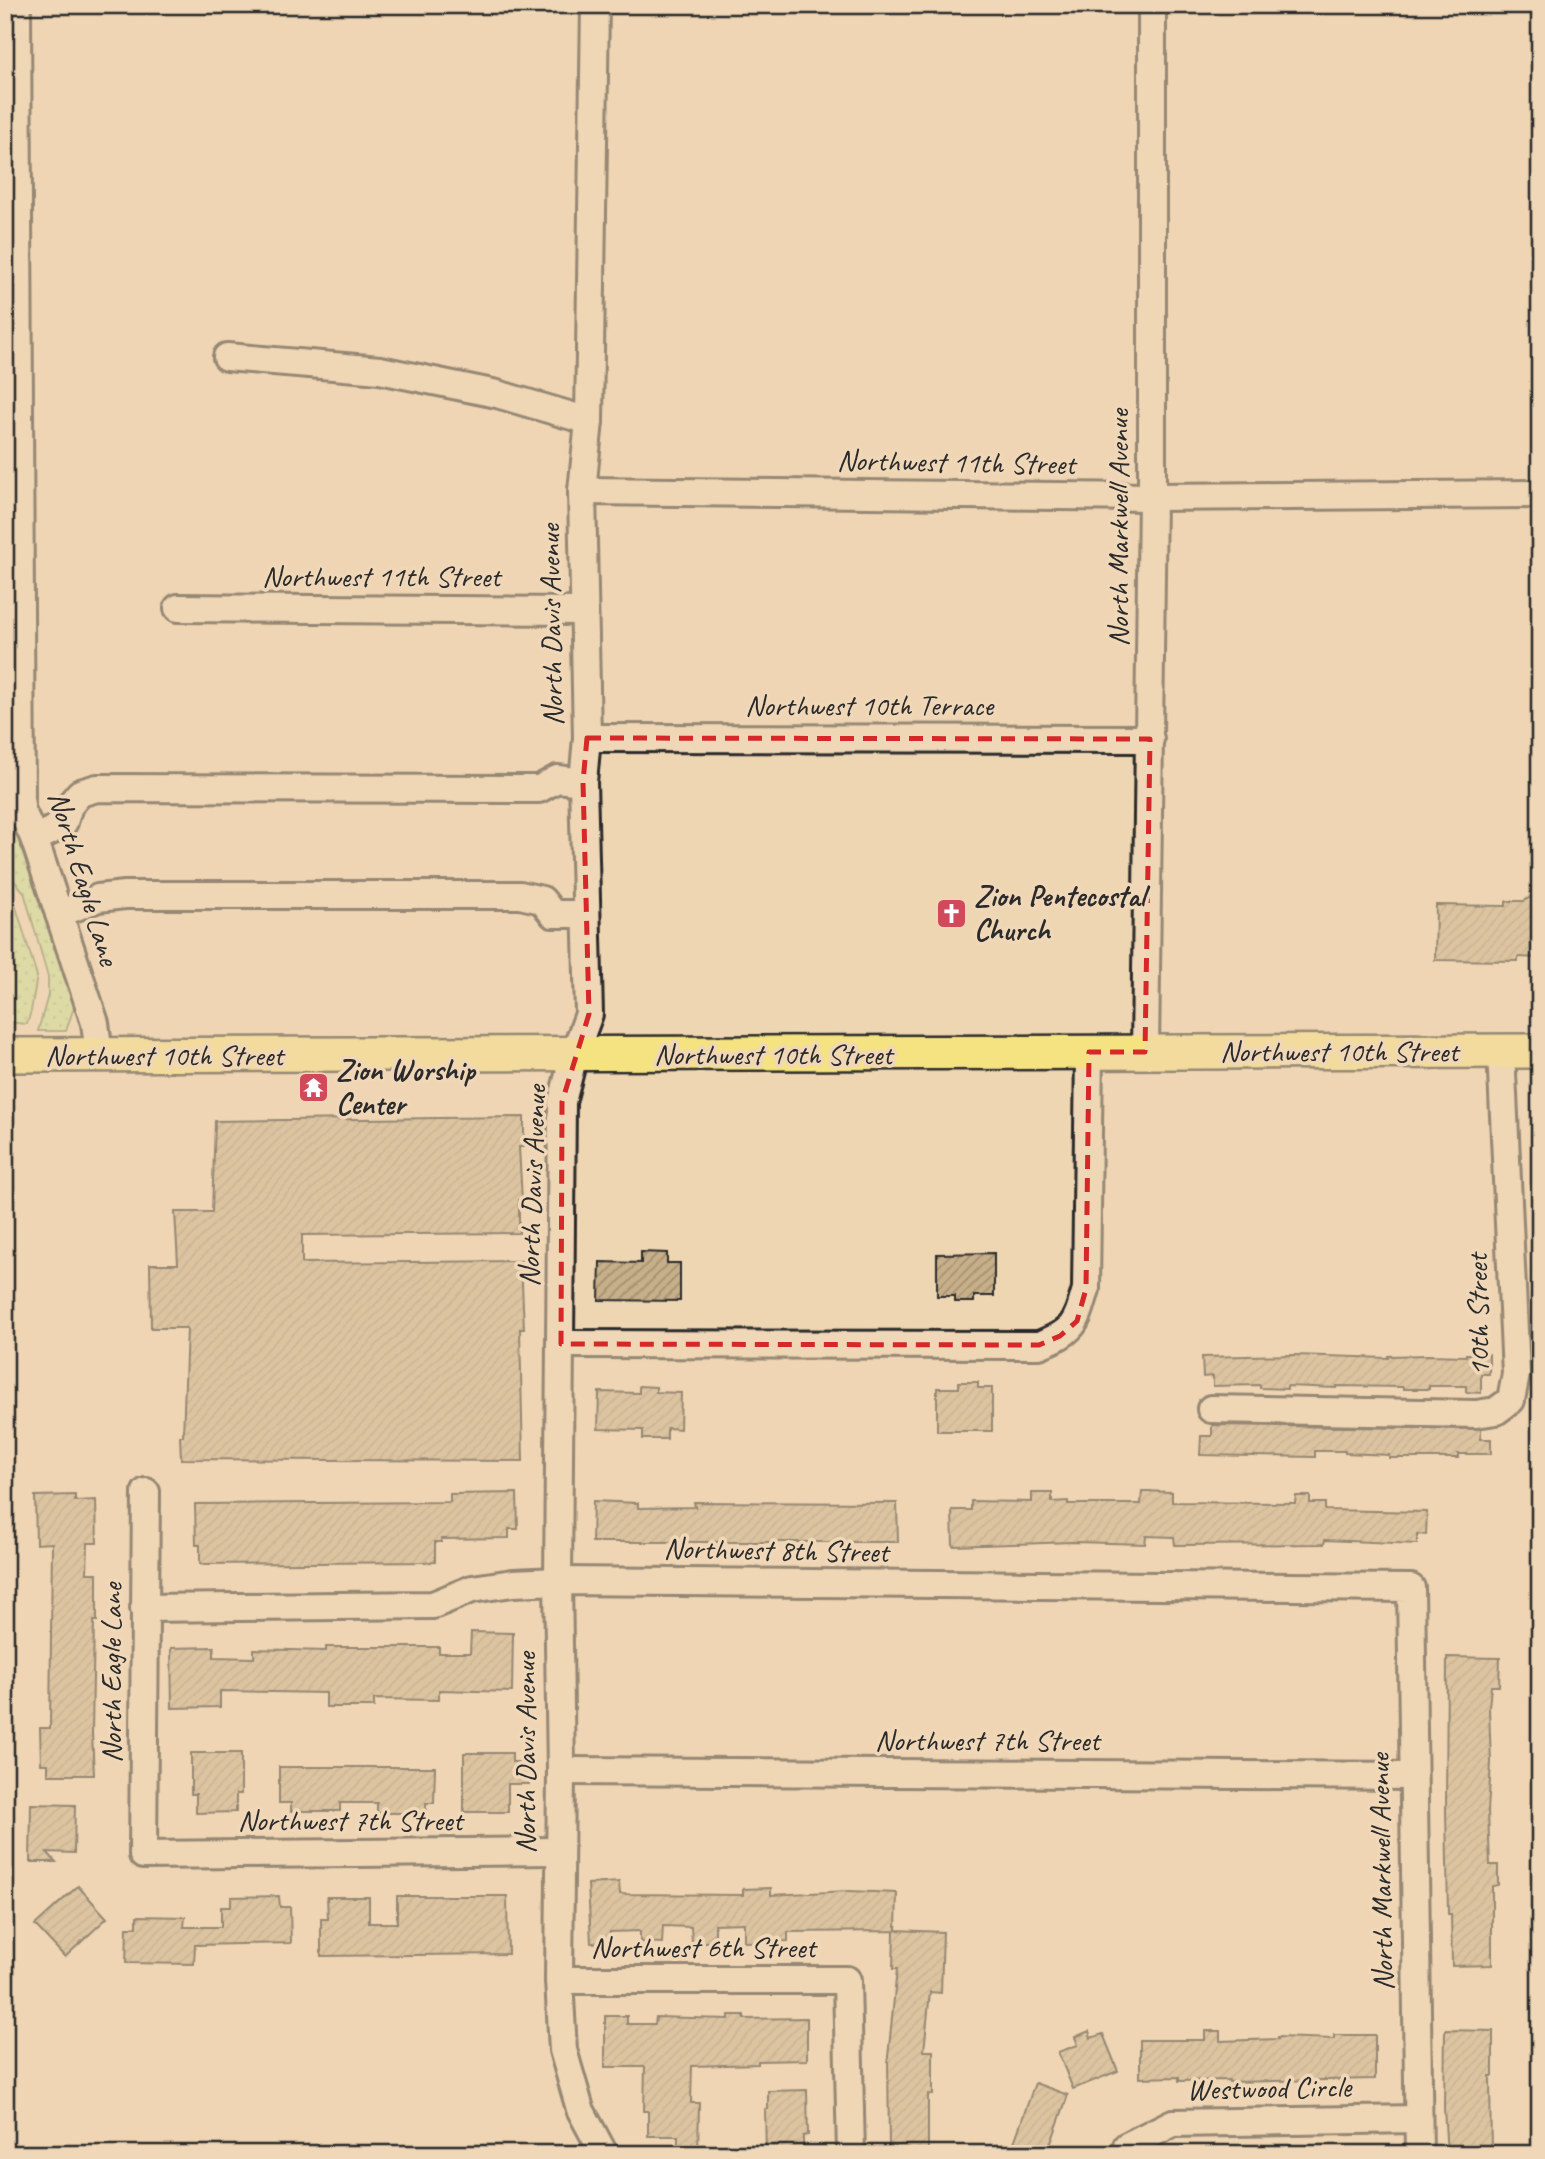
<svg xmlns="http://www.w3.org/2000/svg" width="1545" height="2159" viewBox="0 0 1545 2159" font-family="Caveat,sans-serif">
<defs>
<pattern id="grass-dots" width="8" height="8" patternUnits="userSpaceOnUse" patternTransform="scale(1.75)"><rect width="8" height="8" fill="#c7df96"/><path d="M2 2h.1M6 6h.1" fill="none" stroke="#abc081" stroke-width="1.8" stroke-linecap="round"/></pattern>
<pattern id="building-hatch" width="6" height="6" patternUnits="userSpaceOnUse" patternTransform="scale(1.75)"><rect width="6" height="6" fill="#c7af89"/><path d="M-1 1l2-2M0 6l6-6M5 7l2-2" fill="none" stroke="#a28f70"/></pattern>
</defs>
<rect width="100%" height="100%" fill="#efd6b3"/>
<filter id="ink" filterUnits="userSpaceOnUse"><feTurbulence type="fractalNoise" baseFrequency=".0143" numOctaves="2"/><feDisplacementMap in="SourceGraphic" scale="14" xChannelSelector="R" yChannelSelector="G"/><feConvolveMatrix kernelMatrix="1 2 1 2 8 2 1 2 1" color-interpolation-filters="sRGB"/></filter>
<g filter="url(#ink)">
<g fill="url(#grass-dots)" stroke="#798560" stroke-width="2">
<path d="M 5,811 L 19,839 L 74,1007 L 66,1031 L 38,1031 L 48,995 L 48,977 L 24,892 L 5,870 Z"/>
<path d="M 5,886 L 12,894 L 37,976 L 31,1011 L 27,1024 L 5,1022 Z"/>
</g>
<g fill="url(#building-hatch)" stroke="#2b2b2b" stroke-width="2">
<path d="M 1540,891 L 1540,958 L 1518,957 L 1518,961 L 1435,960 L 1436,905 L 1506,906 L 1506,901 L 1524,901 Z"/>
<path d="M 524,1117 L 524,1147 L 519,1147 L 522,1200 L 519,1200 L 519,1233 L 302,1235 L 302,1263 L 521,1261 L 524,1329 L 520,1329 L 523,1461 L 181,1459 L 180,1436 L 183,1436 L 187,1328 L 151,1328 L 150,1264 L 178,1264 L 175,1212 L 212,1212 L 215,1121 Z"/>
<path d="M 641,1252 L 667,1253 L 667,1263 L 680,1263 L 680,1301 L 599,1300 L 600,1262 L 641,1263 Z"/>
<path d="M 994,1253 L 994,1296 L 974,1296 L 974,1302 L 955,1302 L 955,1296 L 937,1296 L 937,1254 Z"/>
<path d="M 1466,1354 L 1489,1354 L 1489,1374 L 1481,1374 L 1481,1393 L 1466,1392 L 1466,1386 L 1429,1386 L 1429,1389 L 1403,1389 L 1403,1387 L 1336,1386 L 1336,1388 L 1287,1386 L 1287,1389 L 1260,1388 L 1260,1385 L 1213,1386 L 1213,1376 L 1203,1377 L 1202,1357 L 1294,1355 L 1388,1358 L 1388,1356 L 1428,1355 L 1466,1356 Z"/>
<path d="M 959,1382 L 978,1382 L 978,1388 L 992,1388 L 992,1431 L 937,1431 L 937,1388 L 959,1388 Z"/>
<path d="M 639,1386 L 656,1387 L 656,1392 L 681,1393 L 680,1429 L 667,1428 L 667,1439 L 643,1439 L 643,1430 L 598,1429 L 599,1392 L 639,1393 Z"/>
<path d="M 1212,1425 L 1481,1429 L 1481,1439 L 1491,1439 L 1491,1454 L 1458,1454 L 1458,1458 L 1389,1458 L 1389,1455 L 1345,1453 L 1345,1451 L 1315,1451 L 1315,1457 L 1200,1455 L 1201,1436 L 1212,1436 Z"/>
<path d="M 1142,1491 L 1172,1492 L 1172,1502 L 1295,1503 L 1296,1496 L 1310,1496 L 1310,1503 L 1325,1503 L 1325,1510 L 1427,1512 L 1426,1535 L 1417,1534 L 1417,1544 L 1325,1540 L 1324,1544 L 1175,1545 L 1174,1537 L 1146,1536 L 1145,1544 L 1073,1542 L 953,1546 L 952,1510 L 971,1510 L 971,1501 L 1032,1502 L 1032,1493 L 1052,1493 L 1052,1502 L 1068,1501 L 1068,1504 L 1141,1504 Z"/>
<path d="M 517,1493 L 518,1529 L 509,1529 L 509,1538 L 441,1539 L 441,1542 L 435,1542 L 435,1562 L 200,1564 L 200,1545 L 196,1545 L 195,1504 L 450,1502 L 450,1494 Z"/>
<path d="M 75,1495 L 75,1501 L 96,1500 L 97,1543 L 88,1543 L 87,1573 L 97,1573 L 97,1621 L 94,1621 L 92,1733 L 94,1775 L 48,1775 L 48,1764 L 41,1764 L 40,1728 L 50,1728 L 52,1543 L 36,1544 L 35,1496 Z"/>
<path d="M 593,1501 L 638,1503 L 638,1508 L 695,1507 L 694,1502 L 897,1503 L 898,1542 L 592,1542 Z"/>
<path d="M 471,1632 L 513,1633 L 512,1692 L 439,1690 L 439,1700 L 374,1699 L 374,1707 L 326,1707 L 326,1693 L 220,1691 L 220,1707 L 172,1708 L 171,1648 L 214,1647 L 214,1657 L 254,1658 L 254,1649 L 326,1651 L 326,1647 L 439,1647 L 439,1653 L 470,1653 Z"/>
<path d="M 1447,1657 L 1500,1658 L 1499,1686 L 1491,1686 L 1489,1708 L 1491,1763 L 1488,1811 L 1490,1865 L 1498,1865 L 1498,1885 L 1492,1886 L 1492,1965 L 1452,1966 L 1451,1914 L 1448,1914 L 1446,1810 Z"/>
<path d="M 191,1753 L 241,1753 L 241,1794 L 236,1794 L 236,1812 L 196,1813 L 196,1794 L 191,1794 Z"/>
<path d="M 464,1753 L 512,1753 L 512,1762 L 529,1762 L 529,1784 L 508,1784 L 508,1812 L 464,1812 Z"/>
<path d="M 279,1767 L 435,1767 L 434,1803 L 426,1803 L 426,1813 L 377,1813 L 377,1803 L 340,1803 L 340,1811 L 291,1811 L 291,1803 L 279,1803 Z"/>
<path d="M 31,1804 L 75,1805 L 74,1853 L 47,1852 L 56,1862 L 30,1862 Z"/>
<path d="M 619,1882 L 620,1894 L 743,1895 L 743,1889 L 771,1888 L 771,1895 L 849,1891 L 897,1893 L 896,1930 L 943,1932 L 941,1993 L 930,1992 L 924,2051 L 933,2051 L 933,2095 L 928,2094 L 928,2154 L 896,2154 L 896,2147 L 889,2147 L 888,2057 L 897,1969 L 893,1969 L 894,1931 L 788,1932 L 788,1941 L 744,1942 L 744,1923 L 715,1924 L 715,1942 L 692,1942 L 691,1927 L 663,1926 L 662,1943 L 640,1942 L 640,1931 L 610,1932 L 610,1942 L 591,1943 L 588,1884 Z"/>
<path d="M 78,1886 L 107,1918 L 65,1957 L 35,1925 Z"/>
<path d="M 279,1896 L 280,1907 L 290,1907 L 291,1943 L 195,1945 L 194,1964 L 126,1963 L 127,1927 L 137,1927 L 137,1916 L 185,1917 L 184,1927 L 221,1927 L 221,1907 L 231,1907 L 231,1897 Z"/>
<path d="M 397,1896 L 507,1896 L 508,1954 L 321,1956 L 321,1919 L 328,1919 L 327,1897 L 369,1897 L 369,1923 L 397,1923 Z"/>
<path d="M 729,2015 L 744,2015 L 744,2019 L 807,2018 L 807,2060 L 758,2061 L 758,2064 L 692,2066 L 691,2103 L 699,2103 L 698,2154 L 678,2154 L 678,2136 L 648,2136 L 648,2111 L 644,2111 L 645,2067 L 605,2067 L 605,2016 L 627,2016 L 627,2024 L 655,2024 L 656,2017 L 729,2019 Z"/>
<path d="M 1445,2030 L 1493,2031 L 1493,2076 L 1490,2076 L 1491,2154 L 1447,2154 L 1444,2108 Z"/>
<path d="M 1089,2031 L 1091,2038 L 1103,2034 L 1118,2071 L 1073,2089 L 1058,2052 L 1078,2045 L 1075,2037 Z"/>
<path d="M 1205,2031 L 1220,2031 L 1220,2041 L 1278,2039 L 1278,2037 L 1334,2039 L 1334,2035 L 1375,2035 L 1375,2079 L 1229,2082 L 1229,2080 L 1179,2081 L 1179,2077 L 1140,2078 L 1140,2040 L 1205,2040 Z"/>
<path d="M 1035,2083 L 1068,2095 L 1047,2154 L 1010,2154 Z"/>
<path d="M 807,2090 L 808,2135 L 803,2136 L 803,2154 L 766,2154 L 765,2109 L 768,2109 L 768,2091 Z"/>
</g>
<g fill="none" stroke-linecap="round" stroke-linejoin="round">
<defs>
<g id="minor">
<path d="M 17,5 L 21,809 L 34,838 L 95,1023 L 99,1055"/>
<path d="M 595,5 L 589,421 L 582,491 L 587,738 L 583,782 L 589,1014 L 574,1055 L 562,1102 L 558,1581 L 561,1771 L 559,1980 L 563,2050 L 580,2109 L 604,2154"/>
<path d="M 227,357 L 380,370 L 497,394 L 589,421"/>
<path d="M 582,491 L 1152,497 L 1540,494"/>
<path d="M 178,608 L 583,611"/>
<path d="M 587,738 L 1150,739"/>
<path d="M 34,838 L 49,832 L 64,822 L 69,806 L 80,793 L 97,788 L 539,789 L 557,779 L 583,782"/>
<path d="M 59,914 L 98,898 L 125,895 L 520,895 L 542,900 L 553,914 L 586,914"/>
<path d="M 1145,1052 L 1152,497 L 1152,5"/>
<path d="M 561,1344 L 1039,1345 C 1075,1331 1076,1324 1086,1289 L 1089,1052"/>
<path d="M 1211,1409 L 1476,1414 L 1496,1411 L 1511,1400 L 1516,1374 L 1501,1051"/>
<path d="M 146,1492 L 143,1855 L 558,1851"/>
<path d="M 144,1608 L 433,1605 L 472,1589 L 513,1583 L 558,1581 L 1411,1588 L 1419,2154"/>
<path d="M 561,1771 L 1413,1776"/>
<path d="M 559,1980 L 847,1980 L 851,2154"/>
<path d="M 1127,2146 L 1173,2123 L 1418,2119"/>
</g>
<path id="major" d="M 5,1055 L 1540,1051"/>
</defs>
<use href="#minor" stroke="#2b2b2b" stroke-width="32"/>
<use href="#major" stroke="#2b2b2b" stroke-width="38"/>
<use href="#minor" stroke="#efd7b7" stroke-width="26"/>
<use href="#major" stroke="#f5e382" stroke-width="33"/>
</g>
</g>
<path d="M0 0H1545V2159H0ZM 587,738 L 1150,739 L 1145,1052 L 1089,1052 L 1086,1289 L 1077,1321 L 1060,1336 L 1039,1345 L 561,1344 L 562,1102 L 589,1014 L 583,782 Z" fill="#efd6b3" fill-opacity=".55" fill-rule="evenodd"/>
<path fill="none" stroke="#d62828" stroke-width="5" stroke-dasharray="14 9" stroke-linejoin="round" d="M 587,738 L 1150,739 L 1145,1052 L 1089,1052 L 1086,1289 L 1077,1321 L 1060,1336 L 1039,1345 L 561,1344 L 562,1102 L 589,1014 L 583,782 Z"/>
<defs>
<symbol id="church-square" viewBox="-11 -11 22 22"><rect x="-9" y="-9" width="18" height="18" rx="4" fill="#d1495b" stroke="#efd7b7"/><path d="M-1.2-6h2.4v3.5h3.3v2.4h-3.3V6h-2.4V-.1h-3.3v-2.4h3.3Z" fill="#fff"/></symbol>
<symbol id="temple-square" viewBox="-11 -11 22 22"><rect x="-9" y="-9" width="18" height="18" rx="4" fill="#d1495b" stroke="#efd7b7"/><path d="M0-6L5-2H3V0L6.5 2.5H4V6H1.5V3h-3V6H-4V2.5H-6.5L-3 0V-2H-5Z" fill="#fff"/></symbol>
</defs>
<g fill-rule="evenodd">
<use href="#church-square" x="934" y="896" width="35" height="35"/>
<use href="#temple-square" x="296" y="1070" width="35" height="35"/>
</g>
<g text-anchor="middle" dominant-baseline="central" stroke-width="7" stroke-linejoin="round" paint-order="stroke">
<g font-size="30" fill="#2b2b2b" stroke="#efd7b7">
<text transform="translate(956 462) rotate(1)">Northwest 11th Street</text>
<text transform="translate(1118 528) rotate(-90)">North Markwell Avenue</text>
<text x="381" y="576">Northwest 11th Street</text>
<text transform="translate(551 625) rotate(-91)">North Davis Avenue</text>
<text x="869" y="705">Northwest 10th Terrace</text>
<text transform="translate(84 878) rotate(73)">North Eagle Lane</text>
<text x="1339" y="1051">Northwest 10th Street</text>
<text x="773" y="1054">Northwest 10th Street</text>
<text x="164" y="1055">Northwest 10th Street</text>
<text transform="translate(532 1186) rotate(-88)">North Davis Avenue</text>
<text transform="translate(1478 1315) rotate(-91)">10th Street</text>
<text transform="translate(776 1550) rotate(1)">Northwest 8th Street</text>
<text transform="translate(111 1673) rotate(-90)">North Eagle Lane</text>
<text x="987" y="1740">Northwest 7th Street</text>
<text transform="translate(525 1753) rotate(-90)">North Davis Avenue</text>
<text x="350" y="1820">Northwest 7th Street</text>
<text transform="translate(1381 1872) rotate(-91)">North Markwell Avenue</text>
<text x="703" y="1947">Northwest 6th Street</text>
<text transform="translate(1269 2088) rotate(-1)">Westwood Circle</text>
</g>
<g font-size="30" font-weight="bold" fill="#2b2b2b" stroke="#efd7b7" text-anchor="start">
<text x="974" y="896">Zion Pentecostal<tspan x="974" dy="34">Church</tspan></text>
<text x="336" y="1070">Zion Worship<tspan x="336" dy="34">Center</tspan></text>
</g>
</g>
<rect width="1545" height="2159" fill="none" stroke="#efd7b7" stroke-width="28"/>
<rect x="14" y="14" width="1517" height="2131" fill="none" stroke="#2b2b2b" stroke-width="2.5" filter="url(#ink)"/>
</svg>
